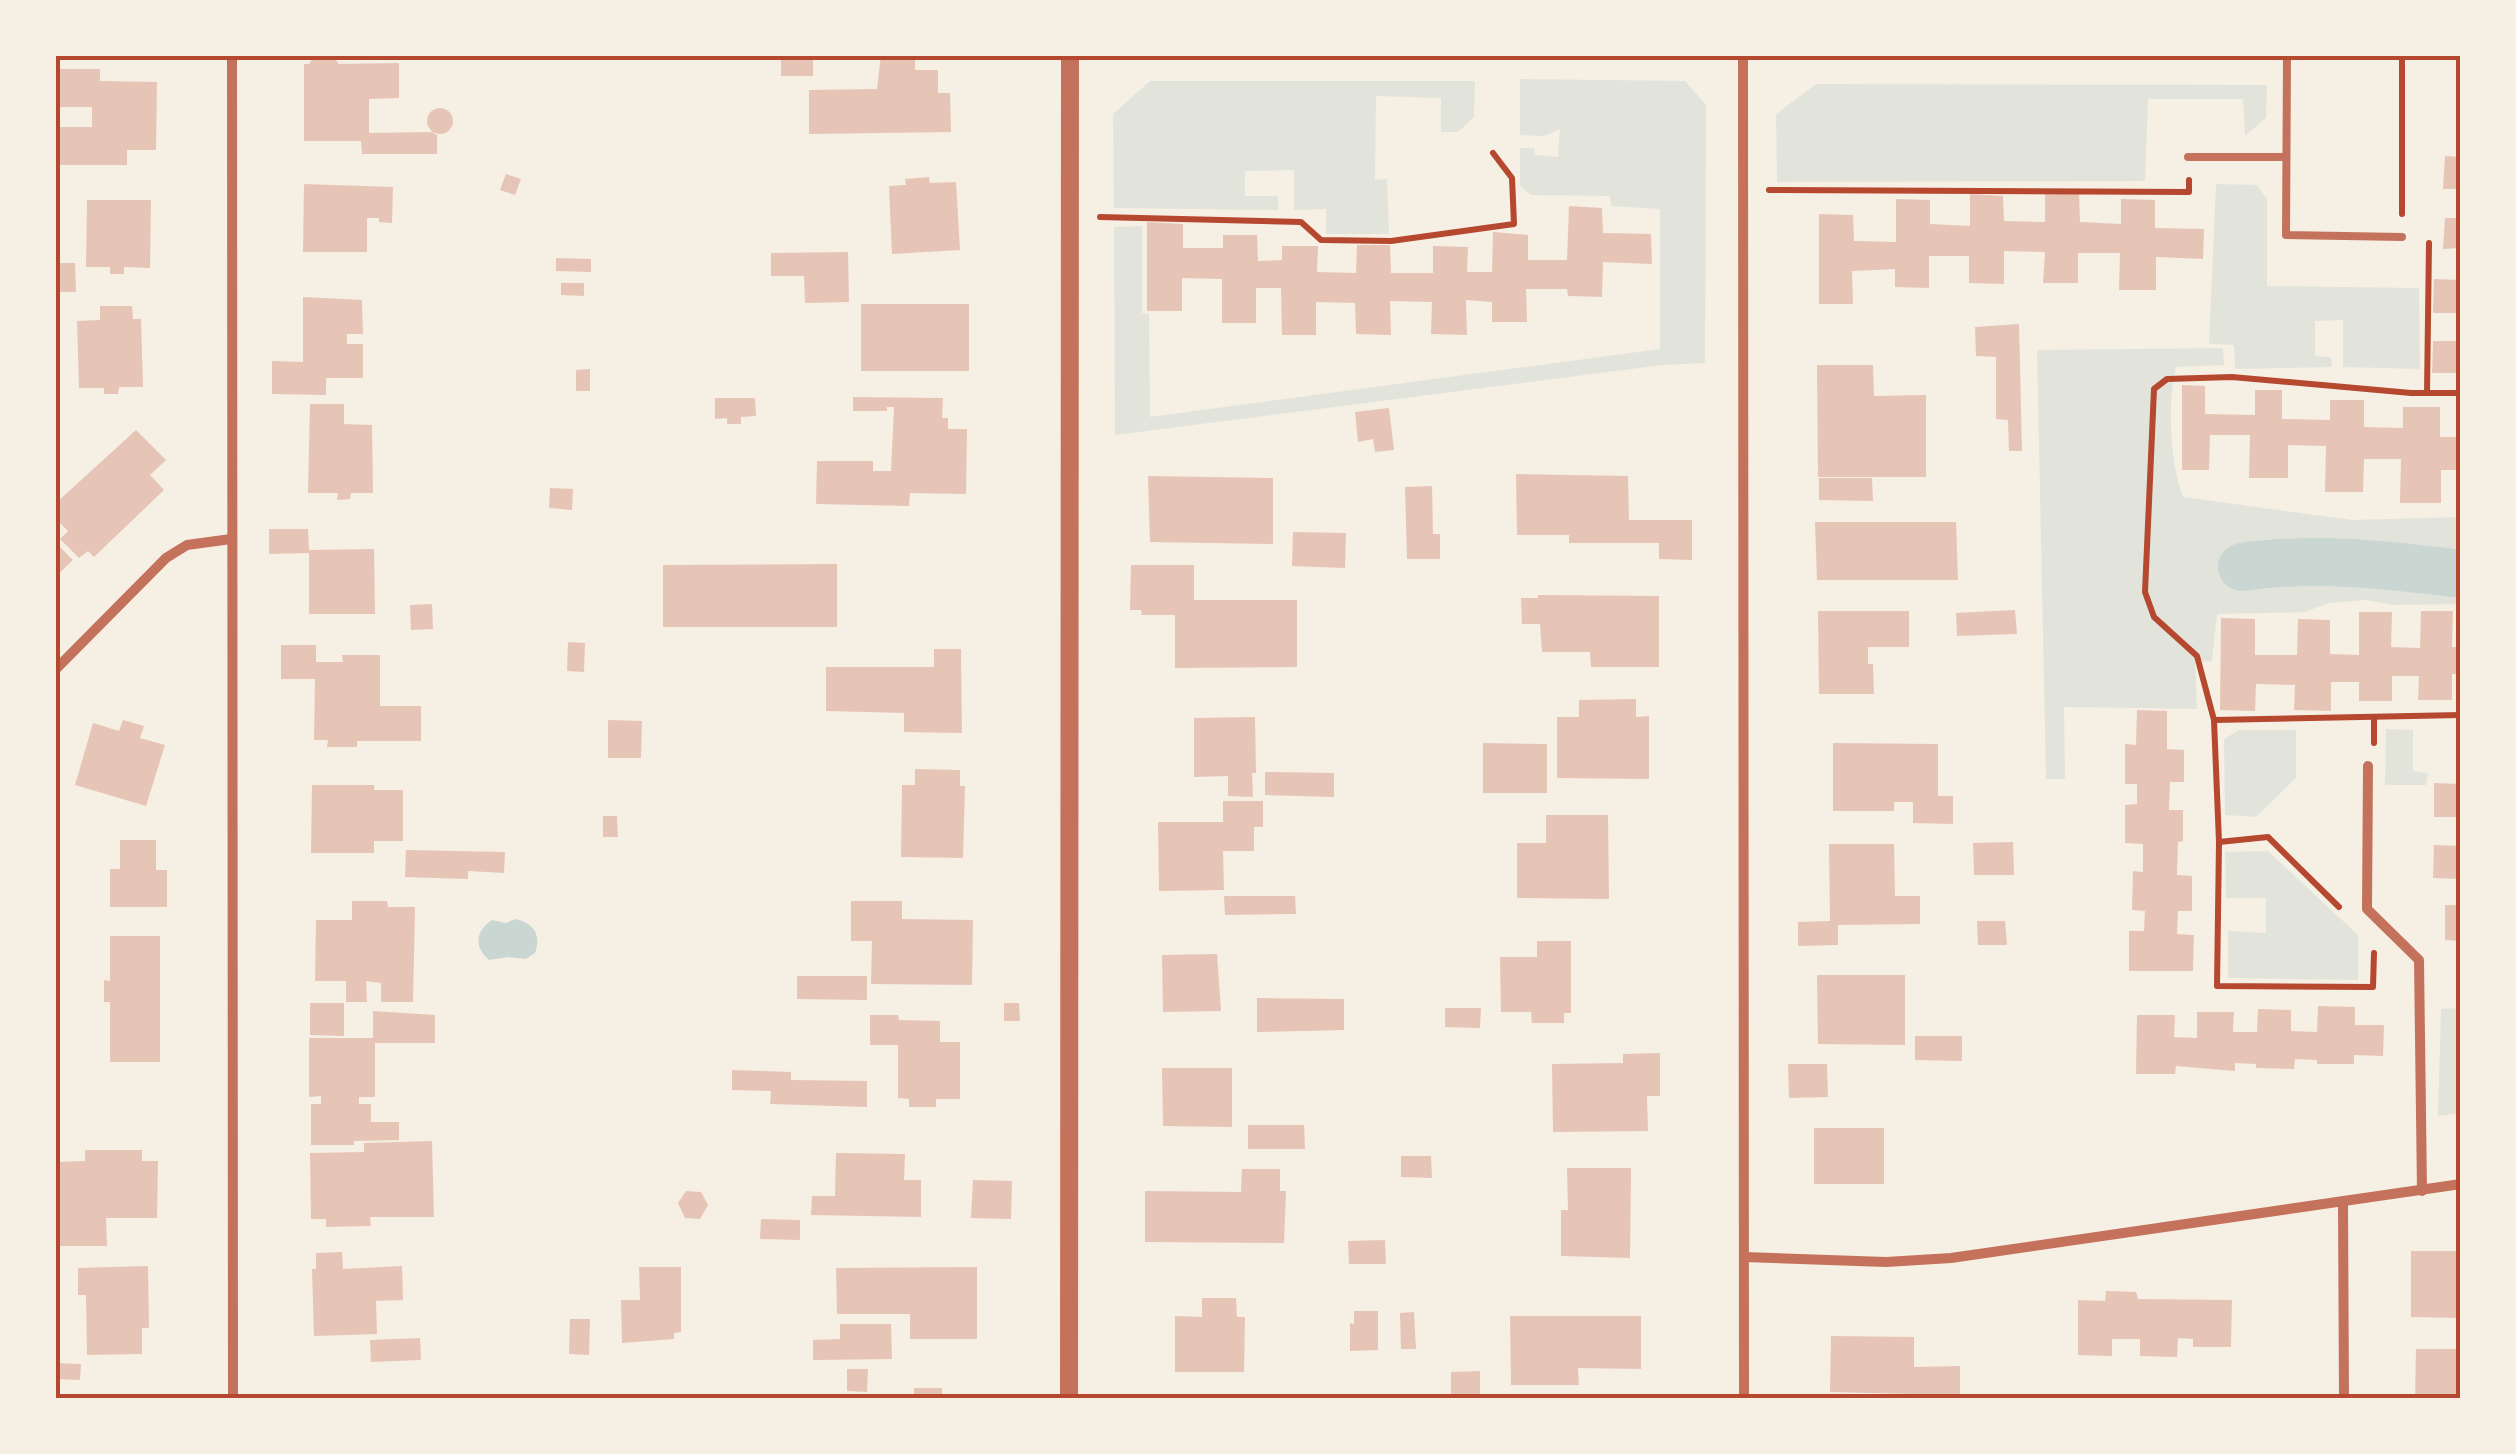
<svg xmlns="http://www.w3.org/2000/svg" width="2516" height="1454" viewBox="0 0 2516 1454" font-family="Merriweather,serif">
<rect width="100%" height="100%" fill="#f6efe4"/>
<g fill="#e2e4dc">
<path d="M 1520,79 L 1685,81 L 1706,105 L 1705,363 L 1662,365 L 1115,435 L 1114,227 L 1142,226 L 1142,313 L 1149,314 L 1150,417 L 1660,349 L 1660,209 L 1611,206 L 1610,196 L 1531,195 L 1520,186 L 1520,148 L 1534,148 L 1535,155 L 1558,157 L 1560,129 L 1544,136 L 1520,135 Z"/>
<path d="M 1150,81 L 1475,81 L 1474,117 L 1458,132 L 1441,132 L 1441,98 L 1376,96 L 1375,180 L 1387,179 L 1389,234 L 1326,234 L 1326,209 L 1294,210 L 1294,170 L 1245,171 L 1245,196 L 1278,196 L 1278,210 L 1114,208 L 1113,114 Z"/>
<path d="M 1816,84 L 2267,85 L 2266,118 L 2245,136 L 2243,99 L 2148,99 L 2145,181 L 1777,182 L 1776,114 Z"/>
<path d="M 2216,184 L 2257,185 L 2267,199 L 2267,286 L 2419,288 L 2420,369 L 2343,367 L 2343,320 L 2315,321 L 2315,356 L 2331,357 L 2332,367 L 2235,369 L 2234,345 L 2209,344 Z"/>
<path d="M 2223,348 L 2224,365 L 2176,367 C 2167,401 2170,464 2183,497 L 2352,520 L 2461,517 L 2461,604 L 2393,605 L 2366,600 L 2329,603 L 2305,612 L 2217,614 L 2212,661 L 2195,662 L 2197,709 L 2064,707 L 2065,779 L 2046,779 L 2037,350 Z"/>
<path d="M 2386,729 L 2413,730 L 2413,771 L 2428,773 L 2426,785 L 2385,785 Z"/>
<path d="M 2239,730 L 2296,730 L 2296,778 L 2256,817 L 2225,815 L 2224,739 Z"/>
<path d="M 2268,851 L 2358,935 L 2358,980 L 2228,978 L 2228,931 L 2266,933 L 2266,898 L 2226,898 L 2225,852 Z"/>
<path d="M 2461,1008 L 2461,1113 L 2438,1116 L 2441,1009 Z"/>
</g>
<path fill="#c9d6d2" d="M 515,919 C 533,923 542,934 535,953 L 526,959 L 508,957 L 489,960 C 473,946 476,931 492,920 L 506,923 Z"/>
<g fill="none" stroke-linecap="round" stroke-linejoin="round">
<path stroke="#c9d6d2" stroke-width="48" d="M 2242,567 C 2315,556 2389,565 2461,574"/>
</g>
<g fill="#e6c5b7">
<path d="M 315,55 L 332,55 L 339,64 L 399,63 L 399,98 L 369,99 L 369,133 L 432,132 L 437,135 L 437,154 L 362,154 L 361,141 L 304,141 L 304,64 L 309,64 Z"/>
<rect x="781" y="55" width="32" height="21"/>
<path d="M 881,55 L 915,55 L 915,70 L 938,70 L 938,93 L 950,93 L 951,132 L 809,134 L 809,90 L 877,89 Z"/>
<path d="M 55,69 L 100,69 L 100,81 L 157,82 L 156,150 L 127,150 L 127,165 L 55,165 L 55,127 L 92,127 L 92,107 L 55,107 Z"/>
<circle cx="440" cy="121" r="13"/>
<path d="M 2445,156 L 2461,157 L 2461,189 L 2443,189 Z"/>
<path d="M 506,174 L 521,179 L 515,195 L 500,190 Z"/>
<path d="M 929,177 L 930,183 L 956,182 L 960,250 L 892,254 L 889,186 L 906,185 L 905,179 Z"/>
<path d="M 304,184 L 393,187 L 392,223 L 379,222 L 379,218 L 367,218 L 367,252 L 303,252 Z"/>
<path d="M 1970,194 L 2003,196 L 2004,221 L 2045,222 L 2045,194 L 2079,194 L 2080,222 L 2121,224 L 2121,199 L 2155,200 L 2155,228 L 2204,229 L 2203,259 L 2156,257 L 2156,290 L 2119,290 L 2120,253 L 2078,253 L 2078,283 L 2043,283 L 2045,252 L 2004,251 L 2004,284 L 1969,283 L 1969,256 L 1929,256 L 1929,288 L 1895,287 L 1895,269 L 1852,271 L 1853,304 L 1819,304 L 1819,214 L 1853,215 L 1854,241 L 1896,242 L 1896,199 L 1930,200 L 1930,224 L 1970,226 Z"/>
<path d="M 87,200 L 151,200 L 150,268 L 124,267 L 124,274 L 110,274 L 110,267 L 86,267 Z"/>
<path d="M 1569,206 L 1602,208 L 1603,233 L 1651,234 L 1652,264 L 1603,262 L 1602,297 L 1568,296 L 1567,289 L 1526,289 L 1527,322 L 1492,322 L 1492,302 L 1466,300 L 1467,335 L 1431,334 L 1432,302 L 1390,301 L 1391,335 L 1356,334 L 1355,303 L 1316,302 L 1316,335 L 1282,335 L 1281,288 L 1256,288 L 1256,323 L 1222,323 L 1222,279 L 1182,278 L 1182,311 L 1147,311 L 1147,222 L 1183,224 L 1183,248 L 1223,248 L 1223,235 L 1257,235 L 1258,261 L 1282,260 L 1282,246 L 1318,246 L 1317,272 L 1356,273 L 1357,245 L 1390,245 L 1391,273 L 1433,273 L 1433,246 L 1468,247 L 1467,272 L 1492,272 L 1493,232 L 1528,235 L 1528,260 L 1567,260 Z"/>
<path d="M 2445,218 L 2461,218 L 2461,248 L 2443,249 Z"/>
<path d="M 848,252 L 849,302 L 805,303 L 804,276 L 771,276 L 771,253 Z"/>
<path d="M 556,258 L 591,259 L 591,272 L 556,271 Z"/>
<path d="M 55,263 L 75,263 L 76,292 L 55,292 Z"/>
<path d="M 2434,279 L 2461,280 L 2461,313 L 2433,313 Z"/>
<path d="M 561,283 L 584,283 L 584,296 L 561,295 Z"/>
<path d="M 303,297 L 362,300 L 363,334 L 347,334 L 347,344 L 363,344 L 363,378 L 326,378 L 326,395 L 272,394 L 272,361 L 303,362 Z"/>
<rect x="861" y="304" width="108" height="67"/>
<path d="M 100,306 L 132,306 L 133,319 L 141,319 L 143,387 L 119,387 L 118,394 L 104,394 L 104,388 L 79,388 L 77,321 L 100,320 Z"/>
<path d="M 2019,324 L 2022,451 L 2009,451 L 2008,420 L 1996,419 L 1996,357 L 1976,356 L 1975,327 Z"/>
<path d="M 2433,341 L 2461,341 L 2461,373 L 2432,373 Z"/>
<path d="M 1817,365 L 1873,365 L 1874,396 L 1926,395 L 1926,477 L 1818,477 Z"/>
<path d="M 590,369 L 590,391 L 576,391 L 576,370 Z"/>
<path d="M 2182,385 L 2205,386 L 2205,414 L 2255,415 L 2255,390 L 2282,390 L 2282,419 L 2330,420 L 2330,400 L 2364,400 L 2364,427 L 2403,428 L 2403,407 L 2440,407 L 2440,437 L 2461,437 L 2461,470 L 2441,470 L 2441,503 L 2400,503 L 2401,459 L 2364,459 L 2363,492 L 2325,492 L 2326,446 L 2288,445 L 2288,478 L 2249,478 L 2250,435 L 2210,435 L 2209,470 L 2182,470 Z"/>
<path d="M 853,397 L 943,398 L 942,418 L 948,418 L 948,429 L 967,429 L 966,494 L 910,493 L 909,506 L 816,504 L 817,461 L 873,461 L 873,471 L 891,471 L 894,407 L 887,407 L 887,411 L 853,411 Z"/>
<path d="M 715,398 L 755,398 L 756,416 L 741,417 L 741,424 L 727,424 L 727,418 L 715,419 Z"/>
<path d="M 310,404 L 344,404 L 344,424 L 372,425 L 373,493 L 351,493 L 350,499 L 337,500 L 338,493 L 308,493 Z"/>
<path d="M 1389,408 L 1394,450 L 1375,452 L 1373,439 L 1358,442 L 1355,412 Z"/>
<path d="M 136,430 L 166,460 L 150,475 L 164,490 L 94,557 L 88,551 L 79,558 L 60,539 L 68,531 L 55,518 L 55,504 Z"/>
<path d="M 1516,474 L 1628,476 L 1629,520 L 1692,520 L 1692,560 L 1659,559 L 1659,543 L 1569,543 L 1569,535 L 1517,535 Z"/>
<path d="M 1148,476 L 1273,478 L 1273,544 L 1150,542 Z"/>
<path d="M 1819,478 L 1872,478 L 1873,501 L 1819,500 Z"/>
<path d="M 1432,486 L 1433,534 L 1440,534 L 1440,559 L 1407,559 L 1405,487 Z"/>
<path d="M 550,488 L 573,489 L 572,510 L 549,508 Z"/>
<path d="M 1815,522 L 1956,522 L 1958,580 L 1817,580 Z"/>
<path d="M 269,529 L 308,529 L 309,550 L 374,549 L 375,614 L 309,614 L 309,553 L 269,554 Z"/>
<path d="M 1293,532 L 1346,533 L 1345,568 L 1292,566 Z"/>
<path d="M 55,542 L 73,560 L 55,577 Z"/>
<path d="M 837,564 L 837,627 L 663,627 L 663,565 Z"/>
<path d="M 1131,565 L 1194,565 L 1194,600 L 1297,600 L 1297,667 L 1175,668 L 1175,615 L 1142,615 L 1141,610 L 1130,610 Z"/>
<path d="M 1538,595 L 1659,596 L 1659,667 L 1591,667 L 1590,652 L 1542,652 L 1540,624 L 1522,624 L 1521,598 L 1538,598 Z"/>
<path d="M 432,604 L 433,629 L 411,630 L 410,605 Z"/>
<path d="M 2015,610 L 2017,634 L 1957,636 L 1956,613 Z"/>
<path d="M 1818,611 L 1909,611 L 1909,647 L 1868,647 L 1868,664 L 1873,664 L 1874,694 L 1819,694 Z"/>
<path d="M 2421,611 L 2453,611 L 2452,647 L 2461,647 L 2461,674 L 2452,674 L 2452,700 L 2418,700 L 2419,676 L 2392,676 L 2392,701 L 2359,701 L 2359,682 L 2331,682 L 2331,711 L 2294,710 L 2295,685 L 2256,684 L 2255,711 L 2220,710 L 2221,618 L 2255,619 L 2255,655 L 2297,655 L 2298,619 L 2330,620 L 2330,654 L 2359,655 L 2359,612 L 2392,612 L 2391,647 L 2420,648 Z"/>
<path d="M 568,642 L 585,643 L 584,672 L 567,671 Z"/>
<path d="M 281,645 L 316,645 L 316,662 L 343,662 L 342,655 L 380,655 L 380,706 L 421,706 L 421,741 L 357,741 L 357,747 L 327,747 L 328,740 L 314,740 L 315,679 L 281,679 Z"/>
<path d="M 934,649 L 961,649 L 962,733 L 904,732 L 904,713 L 826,711 L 826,667 L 934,667 Z"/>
<path d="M 1636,699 L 1636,717 L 1649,716 L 1649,779 L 1557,778 L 1557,717 L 1579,717 L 1579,700 Z"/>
<path d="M 2137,710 L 2167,711 L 2167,749 L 2184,750 L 2184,782 L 2170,782 L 2169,810 L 2183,810 L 2183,841 L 2178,842 L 2177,875 L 2192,876 L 2192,911 L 2178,911 L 2177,934 L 2194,935 L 2193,971 L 2129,971 L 2129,931 L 2144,931 L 2145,911 L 2132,910 L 2133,871 L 2143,872 L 2143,844 L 2125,843 L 2125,805 L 2137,804 L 2137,784 L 2125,784 L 2125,744 L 2136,745 Z"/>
<path d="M 1255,717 L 1256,773 L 1252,773 L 1253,797 L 1228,796 L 1228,776 L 1194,777 L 1194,718 Z"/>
<path d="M 123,720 L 144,726 L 140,738 L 165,745 L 146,806 L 75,785 L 93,723 L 119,731 Z"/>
<path d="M 608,720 L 642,721 L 641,758 L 608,758 Z"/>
<path d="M 1483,743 L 1547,744 L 1547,793 L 1483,793 Z"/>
<path d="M 1833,743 L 1938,744 L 1938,796 L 1953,796 L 1953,824 L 1913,823 L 1913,802 L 1894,802 L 1894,811 L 1833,811 Z"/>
<path d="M 915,769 L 960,770 L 960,786 L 965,786 L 963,858 L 901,857 L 902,785 L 915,785 Z"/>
<path d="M 1265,772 L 1334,773 L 1334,797 L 1265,795 Z"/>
<path d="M 2434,783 L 2461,784 L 2461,817 L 2434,817 Z"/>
<path d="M 312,785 L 374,785 L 374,790 L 403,790 L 403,841 L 374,841 L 374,853 L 311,853 Z"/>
<path d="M 1223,801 L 1263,801 L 1263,827 L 1254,827 L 1254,851 L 1223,851 L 1224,890 L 1159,891 L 1158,822 L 1223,822 Z"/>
<path d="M 1546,815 L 1608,815 L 1609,899 L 1517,898 L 1517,843 L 1546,843 Z"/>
<path d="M 603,816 L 617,816 L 618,837 L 603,837 Z"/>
<path d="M 120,840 L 156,840 L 156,870 L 167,870 L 167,907 L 110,907 L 110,869 L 120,869 Z"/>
<path d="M 2013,842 L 2014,875 L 1974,875 L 1973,843 Z"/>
<path d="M 1829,844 L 1894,844 L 1895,896 L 1920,896 L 1920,924 L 1838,925 L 1838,945 L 1798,946 L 1798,922 L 1830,921 Z"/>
<path d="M 2434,845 L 2461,846 L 2461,879 L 2433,878 Z"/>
<path d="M 406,850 L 505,852 L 504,873 L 468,871 L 468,879 L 405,877 Z"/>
<path d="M 1224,896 L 1295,896 L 1296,914 L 1225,915 Z"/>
<path d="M 352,901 L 387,901 L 388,907 L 415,907 L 413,1002 L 381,1002 L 381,983 L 366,981 L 367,1002 L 346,1002 L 346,981 L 315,981 L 316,920 L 352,920 Z"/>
<path d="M 851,901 L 902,901 L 902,919 L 973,920 L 972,985 L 871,984 L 872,941 L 851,941 Z"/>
<path d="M 2445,905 L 2461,905 L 2461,941 L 2445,940 Z"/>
<path d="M 1977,921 L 2005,921 L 2007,945 L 1978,945 Z"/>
<path d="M 110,936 L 160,936 L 160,1062 L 110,1062 L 110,1002 L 104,1002 L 104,980 L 110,981 Z"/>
<path d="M 1537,941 L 1571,941 L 1571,1013 L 1564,1013 L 1564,1023 L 1532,1023 L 1531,1012 L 1501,1012 L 1500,957 L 1537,957 Z"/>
<path d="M 1217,954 L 1221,1011 L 1163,1012 L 1162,955 Z"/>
<path d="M 1817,975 L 1905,975 L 1905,1045 L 1818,1044 Z"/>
<path d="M 797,976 L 867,976 L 867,1000 L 797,999 Z"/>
<path d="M 1257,998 L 1344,999 L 1344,1030 L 1257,1032 Z"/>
<path d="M 310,1003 L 344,1003 L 344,1036 L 310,1035 Z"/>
<path d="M 1004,1003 L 1019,1003 L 1020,1021 L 1004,1021 Z"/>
<path d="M 2318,1006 L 2355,1007 L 2355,1025 L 2384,1025 L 2383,1056 L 2354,1055 L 2354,1064 L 2317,1064 L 2317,1060 L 2295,1059 L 2294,1069 L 2256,1068 L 2256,1064 L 2235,1063 L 2235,1071 L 2176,1066 L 2175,1074 L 2136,1074 L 2137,1015 L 2175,1015 L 2174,1037 L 2197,1038 L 2197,1012 L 2234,1012 L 2233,1032 L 2257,1032 L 2258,1009 L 2291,1010 L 2291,1031 L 2317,1032 Z"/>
<path d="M 1445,1008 L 1481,1008 L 1480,1028 L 1445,1027 Z"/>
<path d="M 373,1011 L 435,1015 L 435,1043 L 375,1043 L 375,1097 L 359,1097 L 359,1104 L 371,1104 L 371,1122 L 399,1122 L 399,1140 L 354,1141 L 354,1145 L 311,1145 L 311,1104 L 321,1104 L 321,1096 L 309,1097 L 309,1038 L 373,1038 Z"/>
<path d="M 870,1015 L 898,1015 L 899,1020 L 940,1021 L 940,1042 L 960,1042 L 960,1099 L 936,1099 L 936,1107 L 909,1107 L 909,1099 L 898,1098 L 898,1045 L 870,1045 Z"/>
<path d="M 1915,1036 L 1962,1036 L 1962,1061 L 1915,1060 Z"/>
<path d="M 1660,1053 L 1660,1096 L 1647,1096 L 1648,1131 L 1553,1132 L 1552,1064 L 1623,1063 L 1623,1054 Z"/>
<path d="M 1788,1064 L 1827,1064 L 1828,1097 L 1789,1098 Z"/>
<path d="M 1162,1068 L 1232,1068 L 1232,1127 L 1163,1126 Z"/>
<path d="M 732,1070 L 791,1072 L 791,1080 L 867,1081 L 867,1107 L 770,1104 L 771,1091 L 732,1090 Z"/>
<path d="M 1248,1125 L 1304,1125 L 1305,1149 L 1248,1149 Z"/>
<rect x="1814" y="1128" width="70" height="56"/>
<path d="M 432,1141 L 434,1217 L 370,1217 L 371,1226 L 326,1227 L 326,1219 L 311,1219 L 310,1153 L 364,1152 L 364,1143 Z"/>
<path d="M 85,1150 L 142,1150 L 142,1161 L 158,1161 L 157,1218 L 106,1218 L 107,1246 L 55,1246 L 58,1162 L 85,1161 Z"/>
<path d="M 836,1153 L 905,1154 L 904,1180 L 921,1180 L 921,1217 L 811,1215 L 812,1196 L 835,1196 Z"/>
<path d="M 1401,1156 L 1431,1156 L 1432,1178 L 1401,1177 Z"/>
<path d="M 1567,1168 L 1631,1168 L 1630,1258 L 1561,1256 L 1561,1210 L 1568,1210 Z"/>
<path d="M 1242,1169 L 1280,1169 L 1280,1191 L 1286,1191 L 1284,1243 L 1145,1242 L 1145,1191 L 1241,1192 Z"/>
<path d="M 973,1180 L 1012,1181 L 1011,1219 L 971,1218 Z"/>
<path d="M 686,1191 L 701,1192 L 708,1205 L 700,1219 L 685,1218 L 678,1203 Z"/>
<path d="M 761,1219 L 800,1220 L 800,1240 L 760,1239 Z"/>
<path d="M 1385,1240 L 1386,1264 L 1349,1264 L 1348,1241 Z"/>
<path d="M 2411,1251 L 2461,1251 L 2461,1318 L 2411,1317 Z"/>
<path d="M 342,1252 L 343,1269 L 402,1266 L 403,1300 L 376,1301 L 377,1334 L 314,1336 L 312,1269 L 316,1269 L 316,1253 Z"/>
<path d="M 148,1266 L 149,1328 L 142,1328 L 142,1354 L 87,1355 L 86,1295 L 78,1295 L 78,1268 Z"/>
<path d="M 639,1267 L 681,1267 L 681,1332 L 674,1333 L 674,1339 L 622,1343 L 621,1300 L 640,1300 Z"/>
<path d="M 977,1267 L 977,1339 L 910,1339 L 910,1314 L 837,1314 L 836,1268 Z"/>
<path d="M 2106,1291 L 2136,1292 L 2138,1299 L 2232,1300 L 2231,1347 L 2193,1347 L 2193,1339 L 2178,1338 L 2177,1357 L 2140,1356 L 2140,1339 L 2112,1339 L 2112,1356 L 2078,1355 L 2078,1300 L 2105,1301 Z"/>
<path d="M 1202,1298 L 1236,1298 L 1237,1317 L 1245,1317 L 1244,1372 L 1175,1372 L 1175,1316 L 1202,1317 Z"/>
<path d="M 1354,1311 L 1378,1311 L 1378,1350 L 1350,1351 L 1350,1323 L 1354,1324 Z"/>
<path d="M 1414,1312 L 1416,1349 L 1401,1349 L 1400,1313 Z"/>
<path d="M 1510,1316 L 1641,1316 L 1641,1369 L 1578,1368 L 1579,1385 L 1511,1385 Z"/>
<path d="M 570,1319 L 590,1319 L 589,1355 L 569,1354 Z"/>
<path d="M 840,1324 L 891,1324 L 892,1359 L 813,1360 L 813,1340 L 840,1339 Z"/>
<path d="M 1831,1336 L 1914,1337 L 1914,1367 L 1960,1366 L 1960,1399 L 1910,1399 L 1910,1394 L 1830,1392 Z"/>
<path d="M 420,1338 L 421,1360 L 371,1362 L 370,1340 Z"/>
<path d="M 2416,1349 L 2461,1349 L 2461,1399 L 2415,1399 Z"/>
<path d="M 55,1363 L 81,1364 L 80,1380 L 55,1379 Z"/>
<path d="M 847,1369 L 868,1369 L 867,1392 L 847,1391 Z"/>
<path d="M 1480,1371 L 1480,1394 L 1451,1394 L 1451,1372 Z"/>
<rect x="914" y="1388" width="28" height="11"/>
</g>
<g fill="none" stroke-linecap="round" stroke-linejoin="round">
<g stroke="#b5482f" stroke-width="6">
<path d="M 1769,190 L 2189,192 L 2189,180"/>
<path d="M 2402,214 L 2402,55"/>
<path d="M 1100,217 L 1301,222 L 1321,240 L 1391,241 L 1514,224 L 1512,178 L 1493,153"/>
<path d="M 2427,393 L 2429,243"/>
<path d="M 2374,719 L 2374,743"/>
<path d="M 2214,720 L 2461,715"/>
<path d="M 2219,842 L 2268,837 L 2339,907"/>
<path d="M 2374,953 L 2373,987 L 2217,986 L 2219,842 L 2214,720 L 2197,656 L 2154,617 L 2145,592 L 2154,389 L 2167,379 L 2232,377 L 2411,393 L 2461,393"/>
</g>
<g stroke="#c5725c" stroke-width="8">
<path d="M 2287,55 L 2286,235 L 2402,237"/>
<path d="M 2188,157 L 2286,157"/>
</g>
<g stroke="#c5725c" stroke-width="10">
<path d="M 232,55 L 233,1399"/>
<path d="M 1743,55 L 1744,1399"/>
<path d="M 55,670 L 166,558 L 187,545 L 231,539"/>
<path d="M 2368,766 L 2367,909 L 2419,960 L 2422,1191"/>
<path d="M 2343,1203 L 2344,1399"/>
<path d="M 1745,1257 L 1886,1262 L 1951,1258 L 2461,1184"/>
</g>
<path stroke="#c5725c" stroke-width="18" d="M 1069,1399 L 1070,55"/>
</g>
<rect width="2516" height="1454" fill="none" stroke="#f6efe4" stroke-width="115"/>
<rect x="58" y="58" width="2400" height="1338" fill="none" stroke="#b5482f" stroke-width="4"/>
</svg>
